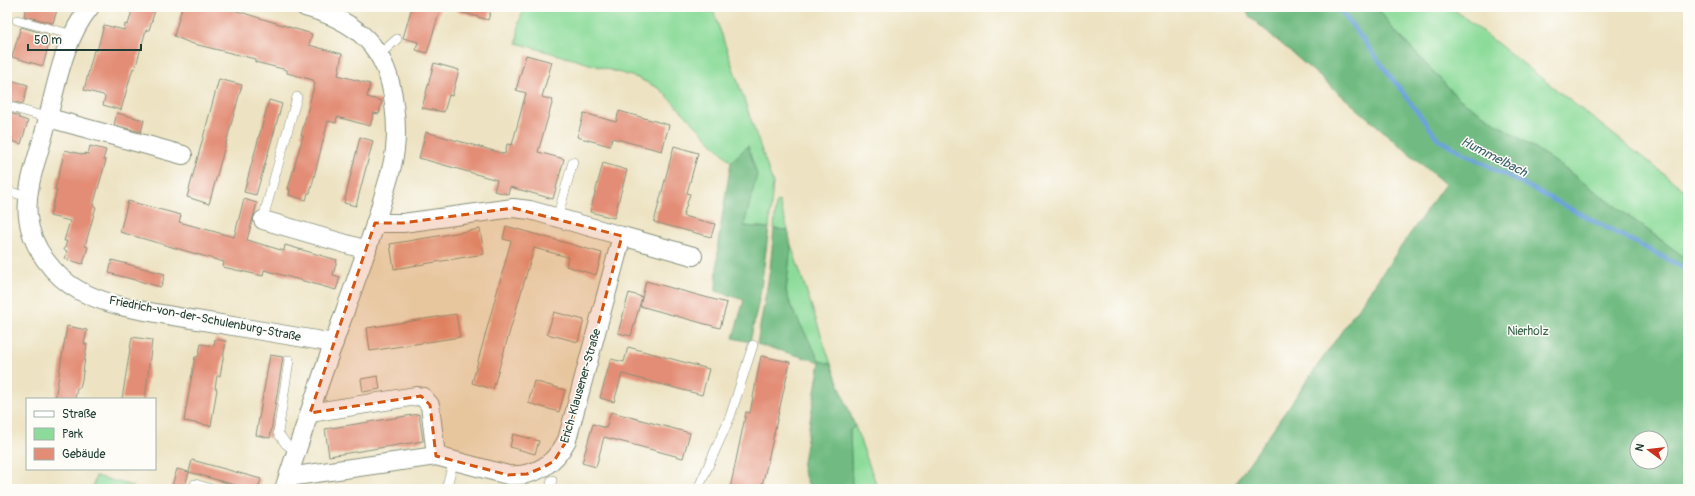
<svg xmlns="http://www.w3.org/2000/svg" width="1695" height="496" viewBox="0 0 1695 496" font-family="Pangolin,sans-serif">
<rect width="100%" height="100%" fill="#fdfcf7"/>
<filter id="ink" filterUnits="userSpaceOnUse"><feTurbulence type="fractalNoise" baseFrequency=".025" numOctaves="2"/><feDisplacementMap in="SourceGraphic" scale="8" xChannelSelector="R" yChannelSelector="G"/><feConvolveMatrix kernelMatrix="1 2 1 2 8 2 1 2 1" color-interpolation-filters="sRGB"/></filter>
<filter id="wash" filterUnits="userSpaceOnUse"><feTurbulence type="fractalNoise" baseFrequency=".012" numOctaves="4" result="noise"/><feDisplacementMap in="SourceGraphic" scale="16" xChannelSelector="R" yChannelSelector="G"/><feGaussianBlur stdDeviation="0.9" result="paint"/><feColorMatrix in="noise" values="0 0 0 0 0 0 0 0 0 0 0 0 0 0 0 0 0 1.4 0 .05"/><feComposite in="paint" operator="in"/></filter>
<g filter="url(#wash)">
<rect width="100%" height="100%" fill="#ede3c2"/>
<g fill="#8cdb9a" stroke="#568c67">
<path d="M 524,7 L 712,7 L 773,183 L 769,228 L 744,226 L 748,146 L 731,162 L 660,89 L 638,78 L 517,43 L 519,23 Z"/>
<path d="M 1377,7 L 1451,7 L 1688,193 L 1688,260 L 1557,163 L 1458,98 L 1393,29 Z"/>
<path d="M 779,201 L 788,230 L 774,229 L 776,204 Z"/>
<path d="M 791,245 L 831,364 L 820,362 L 791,307 L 786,291 Z"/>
<path d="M 855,426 L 878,489 L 852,489 L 850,430 Z"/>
<path d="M 96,476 L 133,486 L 132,489 L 92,489 Z"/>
</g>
<g fill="#71bb82" stroke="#487c5b" fill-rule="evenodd">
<path d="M 1245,7 L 1377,7 L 1393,29 L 1458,98 L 1557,163 L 1688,260 L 1688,489 L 1231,489 L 1445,184 L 1250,17 ZM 1637,438 L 1661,438 L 1661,462 L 1637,462 Z"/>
<path d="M 748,146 L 757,175 L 744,226 L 769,228 L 760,295 L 750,342 L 733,338 L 744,300 L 716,291 L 718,243 L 731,162 Z"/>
<path d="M 774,229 L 788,230 L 791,245 L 786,291 L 791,307 L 820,361 L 831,364 L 855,426 L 850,430 L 852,489 L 810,489 L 802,468 L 820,362 L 757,344 L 770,270 Z"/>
</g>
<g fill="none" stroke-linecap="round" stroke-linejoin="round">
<path stroke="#6da3db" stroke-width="4.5" d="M 1338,7 L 1439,140 L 1688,270"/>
</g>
<g id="blocks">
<g fill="#e38d76">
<path d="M 26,7 L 58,7 L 53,23 L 24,16 Z"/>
<path d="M 133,7 L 156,7 L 149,30 L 146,30 L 135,69 L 133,68 L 121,110 L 103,105 L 105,97 L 103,95 L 84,90 L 94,50 L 97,51 L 104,25 L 124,30 L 125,24 L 128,25 Z"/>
<path d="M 182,7 L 224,7 L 312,34 L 309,45 L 342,54 L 338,75 L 370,84 L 367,97 L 382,101 L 379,114 L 374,113 L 370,126 L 337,117 L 336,123 L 328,121 L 310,193 L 308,193 L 306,200 L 289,195 L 290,189 L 288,189 L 303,136 L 301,135 L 315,83 L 313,80 L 287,73 L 287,70 L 255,62 L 255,59 L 190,43 L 174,36 Z"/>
<path d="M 412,7 L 430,7 L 440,10 L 427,53 L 416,50 L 418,42 L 403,38 Z"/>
<path d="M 454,7 L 492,7 L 488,20 L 454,10 Z"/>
<path d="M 21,27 L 49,35 L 48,39 L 50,39 L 43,66 L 12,57 Z"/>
<path d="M 526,55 L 552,62 L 542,97 L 553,100 L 538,152 L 564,159 L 553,199 L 510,187 L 508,194 L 494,191 L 497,180 L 419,158 L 426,132 L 505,154 L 507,144 L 512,145 L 526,93 L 516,90 Z"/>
<path d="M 434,63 L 459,70 L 452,96 L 449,95 L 444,112 L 422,108 Z"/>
<path d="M 7,79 L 28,85 L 23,104 L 7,100 Z"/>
<path d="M 219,79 L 242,85 L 209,204 L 187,197 Z"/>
<path d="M 269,100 L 282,104 L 256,195 L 244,192 Z"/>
<path d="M 619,111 L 669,125 L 662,151 L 612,138 L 610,146 L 577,137 L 584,113 L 616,122 Z"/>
<path d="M 7,112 L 19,116 L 19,118 L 28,121 L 21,144 L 12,141 L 10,147 L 7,147 Z"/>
<path d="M 117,113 L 144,120 L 141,132 L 114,125 Z"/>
<path d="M 360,137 L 373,141 L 356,206 L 344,203 Z"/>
<path d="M 90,146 L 106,150 L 103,160 L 106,160 L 93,206 L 96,207 L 85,246 L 88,247 L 83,264 L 65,259 L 67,251 L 64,250 L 67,241 L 64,241 L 70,221 L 50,216 L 57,190 L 55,189 L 65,150 L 85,155 L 85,153 L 88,154 Z"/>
<path d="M 674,146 L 698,153 L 687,193 L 690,194 L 683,216 L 715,224 L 711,237 L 654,222 Z"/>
<path d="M 603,163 L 627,170 L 614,218 L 590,212 Z"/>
<path d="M 244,199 L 257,203 L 247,240 L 284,251 L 285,245 L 337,260 L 333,275 L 340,277 L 336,290 L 264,270 L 263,276 L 236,270 L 223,267 L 224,262 L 120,232 L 128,201 L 181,215 L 179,222 L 234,237 Z"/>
<path d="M 506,226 L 602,253 L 596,275 L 566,266 L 568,257 L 534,248 L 493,389 L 472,383 L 511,241 L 503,239 Z"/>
<path d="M 480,229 L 484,254 L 394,269 L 390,244 Z"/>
<path d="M 112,260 L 165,274 L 161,287 L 109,273 Z"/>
<path d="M 646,281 L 727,303 L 720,328 L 640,306 Z"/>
<path d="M 629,293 L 642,297 L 631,336 L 618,333 Z"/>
<path d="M 554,312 L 584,320 L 578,342 L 547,334 Z"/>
<path d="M 456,314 L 460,337 L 370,351 L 367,328 Z"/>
<path d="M 67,326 L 87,330 L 84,344 L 87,344 L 82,379 L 80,388 L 77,388 L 75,399 L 55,399 Z"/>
<path d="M 132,337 L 152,340 L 145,399 L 122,399 Z"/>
<path d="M 215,339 L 226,341 L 220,376 L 217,376 L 215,388 L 217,389 L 211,426 L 184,421 L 195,357 L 198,357 L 201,344 L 214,346 Z"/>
<path d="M 628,347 L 709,369 L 702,395 L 622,374 L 614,402 L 600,398 L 611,359 L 624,362 Z"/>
<path d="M 270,355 L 283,357 L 270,438 L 256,435 Z"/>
<path d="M 761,356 L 790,362 L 767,465 L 761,489 L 730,489 L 746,412 L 750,413 Z"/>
<path d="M 378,376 L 380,389 L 363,392 L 361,379 Z"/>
<path d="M 534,381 L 565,390 L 559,412 L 528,403 Z"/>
<path d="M 611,412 L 690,433 L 683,458 L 604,437 L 596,467 L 582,463 L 593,424 L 606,428 Z"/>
<path d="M 419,414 L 423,441 L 329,456 L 325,429 Z"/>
<path d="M 513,434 L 539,441 L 535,454 L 510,447 Z"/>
<path d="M 192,460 L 261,479 L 258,489 L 249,489 L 189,472 Z"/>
<path d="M 177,469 L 189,472 L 184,489 L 171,489 Z"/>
</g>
</g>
</g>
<g filter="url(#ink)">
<use href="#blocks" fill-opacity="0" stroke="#86907b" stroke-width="1"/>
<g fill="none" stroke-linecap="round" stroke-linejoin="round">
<defs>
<g id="service">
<path d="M 17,20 L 73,35"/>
<path d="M 379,55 L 397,39"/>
<path d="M 7,106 L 49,118"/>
<path d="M 7,191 L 29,197"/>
<path d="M 557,218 L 573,162"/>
<path d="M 262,222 L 297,97"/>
<path d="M 289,360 L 278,433 L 286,444 L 296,452"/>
<path d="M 195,484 L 211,489"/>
<path d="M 446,489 L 454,460"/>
<path d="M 550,489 L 552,480"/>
<path d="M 698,489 L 730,417 L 753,345"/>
</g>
<g id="minor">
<path d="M 90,7 C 61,42 55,95 43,137 C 36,162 25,190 28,217 C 31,247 54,277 80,291 C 111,307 145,311 179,317 C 231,326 282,334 334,343"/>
<path d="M 49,118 L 183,155"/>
<path d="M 263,220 L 367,250"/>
<path d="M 622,236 L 693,256"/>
<path d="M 310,413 L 416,396 L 423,397 L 430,405 L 436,456"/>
<path d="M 288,477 L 436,456 L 508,475 C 535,477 555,464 567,440 L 622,236 L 530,210 L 513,208 L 403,223 L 375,223"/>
<path d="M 285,486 C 304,428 324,369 345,311 C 357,277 370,243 380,208 C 385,189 393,169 395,149 C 397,134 396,119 394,104 C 388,48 358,21 305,7"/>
</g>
</defs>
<use href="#service" stroke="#86907b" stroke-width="10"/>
<use href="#minor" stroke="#86907b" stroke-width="20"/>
<use href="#service" stroke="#fff" stroke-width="9"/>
<use href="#minor" stroke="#fff" stroke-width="18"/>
</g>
</g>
<path fill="#d45610" fill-opacity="0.2" stroke="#d45610" stroke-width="3" stroke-dasharray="8 5" stroke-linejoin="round" d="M 513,208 L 622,236 L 567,440 L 554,461 L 544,467 L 527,474 L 508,475 L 436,456 L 430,405 L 421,396 L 310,413 L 375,223 L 403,223 Z"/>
<g text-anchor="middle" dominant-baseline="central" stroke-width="3" stroke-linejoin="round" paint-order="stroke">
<g font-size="12" fill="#1f3d34" stroke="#fdfcf7">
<text transform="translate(205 319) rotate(11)">Friedrich-von-der-Schulenburg-Straße</text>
<text transform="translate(581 386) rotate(-74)">Erich-Klausener-Straße</text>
</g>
<g font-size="12" fill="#3a644e" stroke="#fdfcf7">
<text x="1528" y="331">Nierholz</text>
</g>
<g font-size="13" font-style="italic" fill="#3a616e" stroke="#fdfcf7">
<text transform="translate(1494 157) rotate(27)">Hummelbach</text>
</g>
</g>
<rect width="1695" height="496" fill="none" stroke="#fdfcf7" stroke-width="24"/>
<rect x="26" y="398" width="130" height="72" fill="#fdfcf7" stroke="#a4b0a9"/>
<rect x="34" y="411" width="20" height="6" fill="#ffffff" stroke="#a4b0a9"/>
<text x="62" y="418" font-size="12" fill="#1f3d34">Straße</text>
<rect x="34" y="428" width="20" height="12" fill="#8cdb9a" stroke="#a4b0a9"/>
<text x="62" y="438" font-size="12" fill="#1f3d34">Park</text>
<rect x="34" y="448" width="20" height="12" fill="#e38d76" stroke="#a4b0a9"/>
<text x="62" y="458" font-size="12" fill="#1f3d34">Gebäude</text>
<g transform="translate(1649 450) rotate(285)"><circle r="19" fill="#fdfcf7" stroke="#a4b0a9"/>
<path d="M0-3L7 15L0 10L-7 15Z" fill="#c8321e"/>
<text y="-6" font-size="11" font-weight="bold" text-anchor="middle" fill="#1f3d34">N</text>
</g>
<path d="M28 44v6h113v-6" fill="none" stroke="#1f3d34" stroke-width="2"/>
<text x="34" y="44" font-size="12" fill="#1f3d34" stroke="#fdfcf7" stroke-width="3" paint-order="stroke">50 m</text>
</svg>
